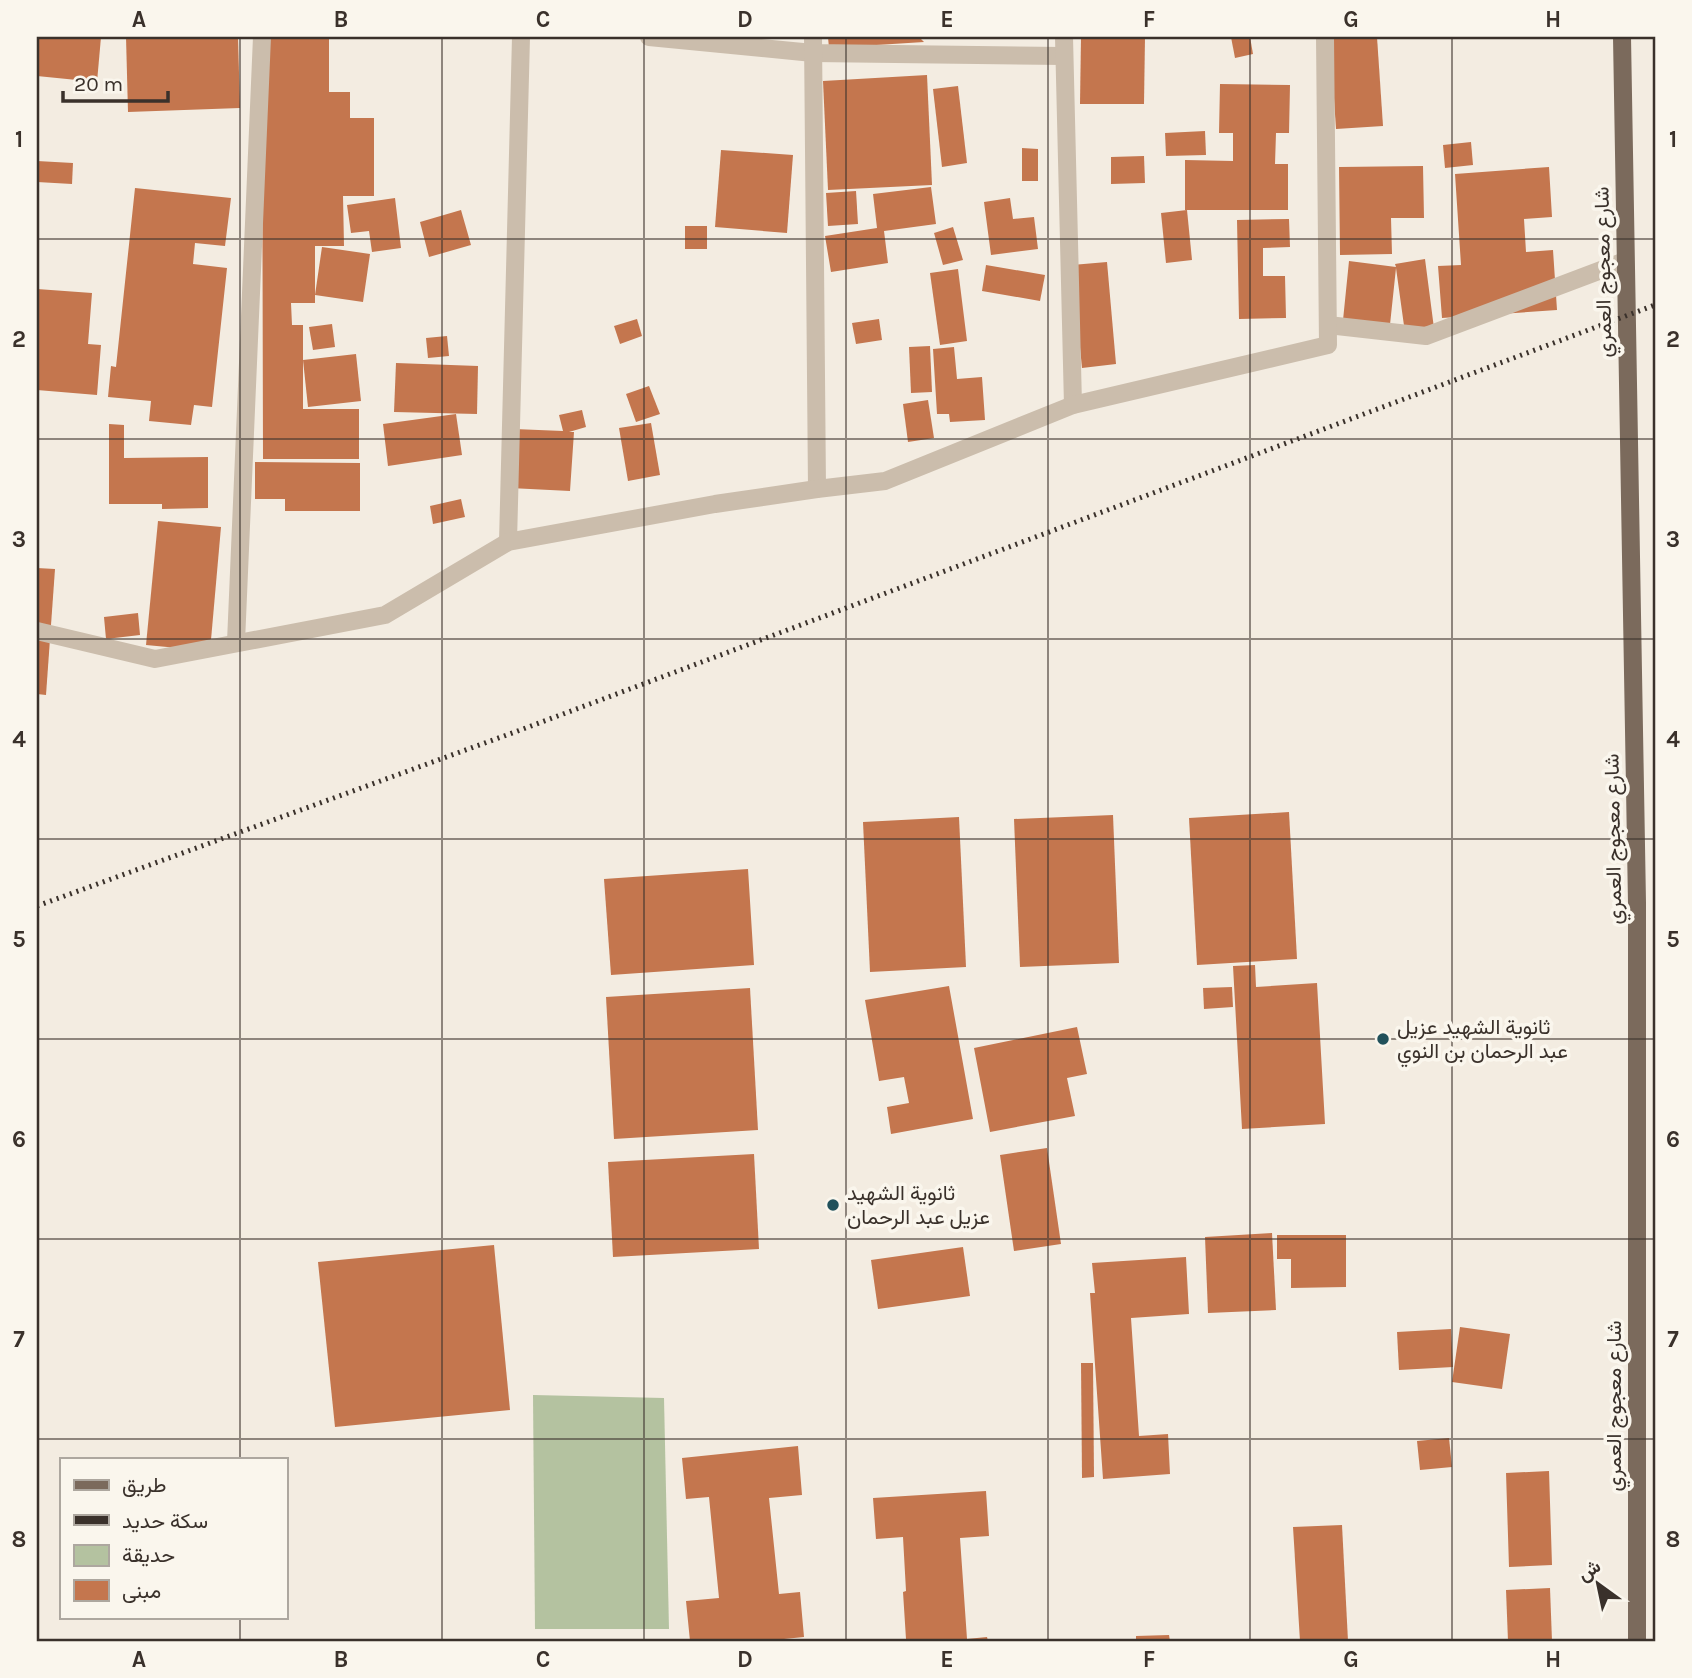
<svg xmlns="http://www.w3.org/2000/svg" width="1692" height="1678" viewBox="0 0 1692 1678" font-family="Karla,Vazirmatn,sans-serif">
<rect width="100%" height="100%" fill="#f3ece1"/>
<path fill="#b4c2a0" d="M 533,1395 L 664,1398 L 669,1629 L 535,1629 Z"/>
<g fill="#c4764e">
<path d="M 37,37 L 101,37 L 97,82 L 37,76 Z"/>
<path d="M 126,37 L 238,37 L 240,108 L 128,112 Z"/>
<path d="M 262,37 L 329,37 L 329,92 L 350,92 L 350,118 L 374,118 L 374,196 L 343,196 L 344,246 L 315,246 L 315,303 L 291,303 L 292,325 L 303,325 L 303,409 L 359,409 L 359,459 L 263,459 Z"/>
<path d="M 828,37 L 919,37 L 924,42 L 829,48 Z"/>
<path d="M 1081,37 L 1145,37 L 1144,104 L 1080,104 Z"/>
<path d="M 1231,37 L 1250,37 L 1253,54 L 1235,58 Z"/>
<path d="M 1330,37 L 1377,37 L 1383,126 L 1336,129 Z"/>
<path d="M 927,75 L 932,185 L 828,190 L 823,81 Z"/>
<path d="M 1220,84 L 1290,85 L 1289,133 L 1276,133 L 1275,164 L 1288,164 L 1288,210 L 1185,210 L 1185,160 L 1233,161 L 1233,133 L 1219,133 Z"/>
<path d="M 958,86 L 967,163 L 942,167 L 933,89 Z"/>
<path d="M 1205,131 L 1206,155 L 1166,156 L 1165,133 Z"/>
<path d="M 1471,142 L 1473,165 L 1445,168 L 1443,145 Z"/>
<path d="M 1022,148 L 1038,149 L 1038,181 L 1022,181 Z"/>
<path d="M 721,150 L 793,155 L 787,233 L 715,227 Z"/>
<path d="M 1144,156 L 1145,183 L 1111,184 L 1111,157 Z"/>
<path d="M 37,161 L 73,163 L 72,184 L 37,182 Z"/>
<path d="M 1423,166 L 1424,218 L 1391,218 L 1392,254 L 1340,255 L 1339,167 Z"/>
<path d="M 1549,167 L 1552,217 L 1524,219 L 1526,252 L 1553,250 L 1557,310 L 1442,318 L 1438,266 L 1461,265 L 1455,174 Z"/>
<path d="M 931,187 L 936,224 L 884,231 L 888,263 L 831,272 L 825,236 L 877,228 L 873,194 Z"/>
<path d="M 135,188 L 231,198 L 225,246 L 195,243 L 193,264 L 227,268 L 212,407 L 194,405 L 191,425 L 149,421 L 151,401 L 108,397 L 111,366 L 116,367 Z"/>
<path d="M 856,191 L 858,224 L 828,226 L 826,193 Z"/>
<path d="M 395,198 L 401,248 L 372,252 L 369,231 L 351,233 L 347,205 Z"/>
<path d="M 1010,198 L 1013,219 L 1034,217 L 1038,249 L 991,255 L 984,202 Z"/>
<path d="M 461,210 L 471,245 L 429,257 L 420,222 Z"/>
<path d="M 1187,210 L 1192,260 L 1166,263 L 1161,213 Z"/>
<path d="M 1289,219 L 1290,247 L 1263,248 L 1263,276 L 1285,276 L 1286,318 L 1239,319 L 1237,220 Z"/>
<rect x="685" y="226" width="22" height="23"/>
<path d="M 953,227 L 963,260 L 943,265 L 934,233 Z"/>
<path d="M 322,247 L 370,254 L 363,302 L 315,295 Z"/>
<path d="M 1425,259 L 1435,336 L 1406,340 L 1396,268 L 1389,334 L 1342,330 L 1349,261 L 1396,267 L 1395,264 Z"/>
<path d="M 1107,262 L 1116,364 L 1082,368 L 1072,265 Z"/>
<path d="M 986,265 L 1045,275 L 1040,301 L 982,291 Z"/>
<path d="M 958,269 L 967,341 L 940,345 L 930,273 Z"/>
<path d="M 37,289 L 92,293 L 88,344 L 101,345 L 97,395 L 37,390 Z"/>
<path d="M 637,319 L 642,336 L 620,344 L 614,326 Z"/>
<path d="M 879,319 L 882,340 L 856,344 L 852,323 Z"/>
<path d="M 332,324 L 335,347 L 313,350 L 309,327 Z"/>
<path d="M 447,336 L 449,356 L 428,358 L 426,338 Z"/>
<path d="M 930,346 L 932,392 L 911,393 L 909,347 Z"/>
<path d="M 954,347 L 957,379 L 982,377 L 985,420 L 950,422 L 949,414 L 937,414 L 933,349 Z"/>
<path d="M 356,354 L 361,401 L 308,407 L 303,360 Z"/>
<path d="M 396,363 L 478,366 L 477,414 L 394,412 Z"/>
<path d="M 649,386 L 660,414 L 636,422 L 626,394 Z"/>
<path d="M 928,400 L 934,438 L 908,442 L 903,404 Z"/>
<path d="M 582,410 L 586,427 L 569,432 L 574,432 L 570,491 L 510,488 L 514,429 L 563,431 L 559,415 Z"/>
<path d="M 456,414 L 462,455 L 388,466 L 383,424 Z"/>
<path d="M 651,423 L 660,475 L 628,481 L 619,428 Z"/>
<path d="M 109,424 L 124,425 L 124,458 L 208,457 L 208,508 L 162,509 L 162,504 L 109,504 Z"/>
<path d="M 255,462 L 360,463 L 360,511 L 285,511 L 285,499 L 255,499 Z"/>
<path d="M 461,499 L 465,517 L 433,524 L 430,506 Z"/>
<path d="M 158,521 L 221,527 L 210,651 L 146,645 Z"/>
<path d="M 37,568 L 55,569 L 46,695 L 37,694 Z"/>
<path d="M 138,613 L 140,635 L 106,639 L 104,617 Z"/>
<path d="M 1289,812 L 1297,959 L 1197,965 L 1189,818 Z"/>
<path d="M 1113,815 L 1119,963 L 1020,967 L 1014,819 Z"/>
<path d="M 959,817 L 966,967 L 870,972 L 863,822 Z"/>
<path d="M 748,869 L 754,965 L 611,975 L 604,879 Z"/>
<path d="M 1255,965 L 1256,987 L 1317,983 L 1325,1124 L 1242,1129 L 1233,966 Z"/>
<path d="M 949,986 L 973,1119 L 891,1134 L 887,1107 L 909,1103 L 904,1077 L 879,1081 L 865,1000 Z"/>
<path d="M 1232,987 L 1233,1007 L 1204,1009 L 1203,988 Z"/>
<path d="M 750,988 L 758,1130 L 614,1139 L 606,997 Z"/>
<path d="M 1077,1027 L 1087,1074 L 1067,1078 L 1075,1116 L 990,1132 L 974,1048 Z"/>
<path d="M 1047,1148 L 1061,1244 L 1014,1251 L 1000,1155 Z"/>
<path d="M 754,1154 L 759,1249 L 613,1257 L 608,1162 Z"/>
<path d="M 1272,1233 L 1276,1310 L 1208,1313 L 1205,1237 Z"/>
<path d="M 1277,1235 L 1346,1235 L 1346,1287 L 1291,1288 L 1291,1259 L 1277,1259 Z"/>
<path d="M 494,1245 L 510,1410 L 335,1427 L 318,1262 Z"/>
<path d="M 963,1247 L 970,1296 L 878,1309 L 871,1260 Z"/>
<path d="M 1186,1257 L 1189,1314 L 1131,1318 L 1139,1436 L 1168,1434 L 1170,1474 L 1103,1479 L 1090,1293 L 1095,1293 L 1092,1263 Z"/>
<path d="M 1460,1327 L 1510,1334 L 1502,1389 L 1452,1382 Z"/>
<path d="M 1451,1329 L 1453,1367 L 1399,1370 L 1397,1332 Z"/>
<path d="M 1081,1363 L 1093,1363 L 1094,1477 L 1082,1478 Z"/>
<path d="M 1449,1438 L 1452,1467 L 1420,1470 L 1417,1441 Z"/>
<path d="M 798,1446 L 802,1495 L 769,1498 L 779,1594 L 800,1592 L 804,1637 L 764,1641 L 690,1641 L 686,1601 L 719,1598 L 709,1497 L 686,1499 L 682,1458 Z"/>
<path d="M 1549,1471 L 1552,1565 L 1509,1567 L 1506,1473 Z"/>
<path d="M 986,1491 L 989,1536 L 960,1538 L 967,1639 L 987,1637 L 988,1641 L 900,1641 L 900,1639 L 906,1639 L 903,1592 L 906,1591 L 903,1537 L 876,1539 L 873,1498 Z"/>
<path d="M 1342,1525 L 1348,1641 L 1300,1641 L 1293,1527 Z"/>
<path d="M 1550,1588 L 1552,1641 L 1508,1641 L 1506,1590 Z"/>
<path d="M 1169,1635 L 1170,1641 L 1136,1641 L 1136,1636 Z"/>
</g>
<g fill="none" stroke-linecap="round" stroke-linejoin="round">
<g stroke="#cbbdac" stroke-width="18">
<path d="M 649,37 L 813,53 L 1064,56"/>
<path d="M 813,37 L 817,489"/>
<path d="M 1064,37 L 1073,405"/>
<path d="M 1328,325 L 1426,336 L 1625,261"/>
<path d="M 508,542 L 521,37"/>
<path d="M 37,631 L 155,659 L 385,615 L 508,542 L 715,504 L 817,489 L 885,481 L 1073,405 L 1328,345 L 1325,37"/>
<path d="M 236,642 L 262,37"/>
</g>
<path stroke="#7b6a5c" stroke-width="18" d="M 1622,37 L 1637,903 L 1637,1641"/>
<path stroke="#3a312b" stroke-width="5" stroke-dasharray="2 5" stroke-linecap="butt" d="M 37,906 L 515,732 L 1655,305"/>
</g>
<path fill="none" stroke="#3a312b" stroke-width="2" stroke-opacity="0.55" d="M 240,37 L 240,1459M 442,37 L 442,1641M 644,37 L 644,1641M 846,37 L 846,1641M 1048,37 L 1048,1641M 1250,37 L 1250,1641M 1452,37 L 1452,1641M 37,239 L 1655,239M 37,439 L 1655,439M 37,639 L 1655,639M 37,839 L 1655,839M 37,1039 L 1655,1039M 37,1239 L 1655,1239M 37,1439 L 1655,1439M 240,1617 L 240,1641"/>
<g fill="#21515b" stroke="#faf6ed" stroke-width="2.5">
<circle cx="1383" cy="1039" r="7"/>
<circle cx="833" cy="1205" r="7"/>
</g>
<g text-anchor="middle" dominant-baseline="central" stroke-width="7" stroke-linejoin="round" paint-order="stroke">
<g font-size="21" fill="#3a312b" stroke="#faf6ed">
<text transform="translate(1603 272) rotate(-91)">شارع معجوج العمري</text>
<text transform="translate(1613 839) rotate(-91)">شارع معجوج العمري</text>
<text transform="translate(1614 1406) rotate(-90)">شارع معجوج العمري</text>
</g>
<g font-size="21" fill="#3a312b" stroke="#faf6ed" text-anchor="start">
<text x="1397" y="1027">ثانوية الشهيد عزيل<tspan x="1397" dy="24">عبد الرحمان بن النوي</tspan></text>
<text x="847" y="1193">ثانوية الشهيد<tspan x="847" dy="24">عزيل عبد الرحمان</tspan></text>
</g>
</g>
<rect width="1692" height="1678" fill="none" stroke="#faf6ed" stroke-width="77"/>
<rect x="60" y="1458" width="228" height="161" fill="#faf6ed" stroke="#ada79f" stroke-width="2"/>
<rect x="74" y="1480" width="35" height="10" fill="#7b6a5c" stroke="#ada79f" stroke-width="2"/>
<text x="122" y="1492" font-size="21" fill="#3a312b">طريق</text>
<rect x="74" y="1515" width="35" height="10" fill="#3a312b" stroke="#ada79f" stroke-width="2"/>
<text x="122" y="1528" font-size="21" fill="#3a312b">سكة حديد</text>
<rect x="74" y="1545" width="35" height="21" fill="#b4c2a0" stroke="#ada79f" stroke-width="2"/>
<text x="122" y="1562" font-size="21" fill="#3a312b">حديقة</text>
<rect x="74" y="1580" width="35" height="21" fill="#c4764e" stroke="#ada79f" stroke-width="2"/>
<text x="122" y="1598" font-size="21" fill="#3a312b">مبنى</text>
<g transform="translate(1598 1584) rotate(327)" stroke="#faf6ed" stroke-width="5" paint-order="stroke">
<path d="M0-5L12 26L0 18L-12 26Z" fill="#3a312b"/>
<text y="-10" font-size="19" font-weight="bold" text-anchor="middle" fill="#3a312b">ش</text>
</g>
<path d="M63 91v10h105v-10" fill="none" stroke="#3a312b" stroke-width="3.5"/>
<text x="74" y="91" font-size="21" fill="#3a312b" stroke="#faf6ed" stroke-width="5" paint-order="stroke">20 m</text>
<rect x="38" y="38" width="1616" height="1602" fill="none" stroke="#3a312b" stroke-width="2.5"/>
<g font-size="23" text-anchor="middle" font-weight="bold" fill="#3a312b">
<text x="139" y="27">A</text>
<text x="341" y="27">B</text>
<text x="543" y="27">C</text>
<text x="745" y="27">D</text>
<text x="947" y="27">E</text>
<text x="1149" y="27">F</text>
<text x="1351" y="27">G</text>
<text x="1553" y="27">H</text>
<text x="19" y="147">1</text>
<text x="1673" y="147">1</text>
<text x="19" y="347">2</text>
<text x="1673" y="347">2</text>
<text x="19" y="547">3</text>
<text x="1673" y="547">3</text>
<text x="19" y="747">4</text>
<text x="1673" y="747">4</text>
<text x="19" y="947">5</text>
<text x="1673" y="947">5</text>
<text x="19" y="1147">6</text>
<text x="1673" y="1147">6</text>
<text x="19" y="1347">7</text>
<text x="1673" y="1347">7</text>
<text x="19" y="1547">8</text>
<text x="1673" y="1547">8</text>
<text x="139" y="1667">A</text>
<text x="341" y="1667">B</text>
<text x="543" y="1667">C</text>
<text x="745" y="1667">D</text>
<text x="947" y="1667">E</text>
<text x="1149" y="1667">F</text>
<text x="1351" y="1667">G</text>
<text x="1553" y="1667">H</text>
</g>
</svg>
